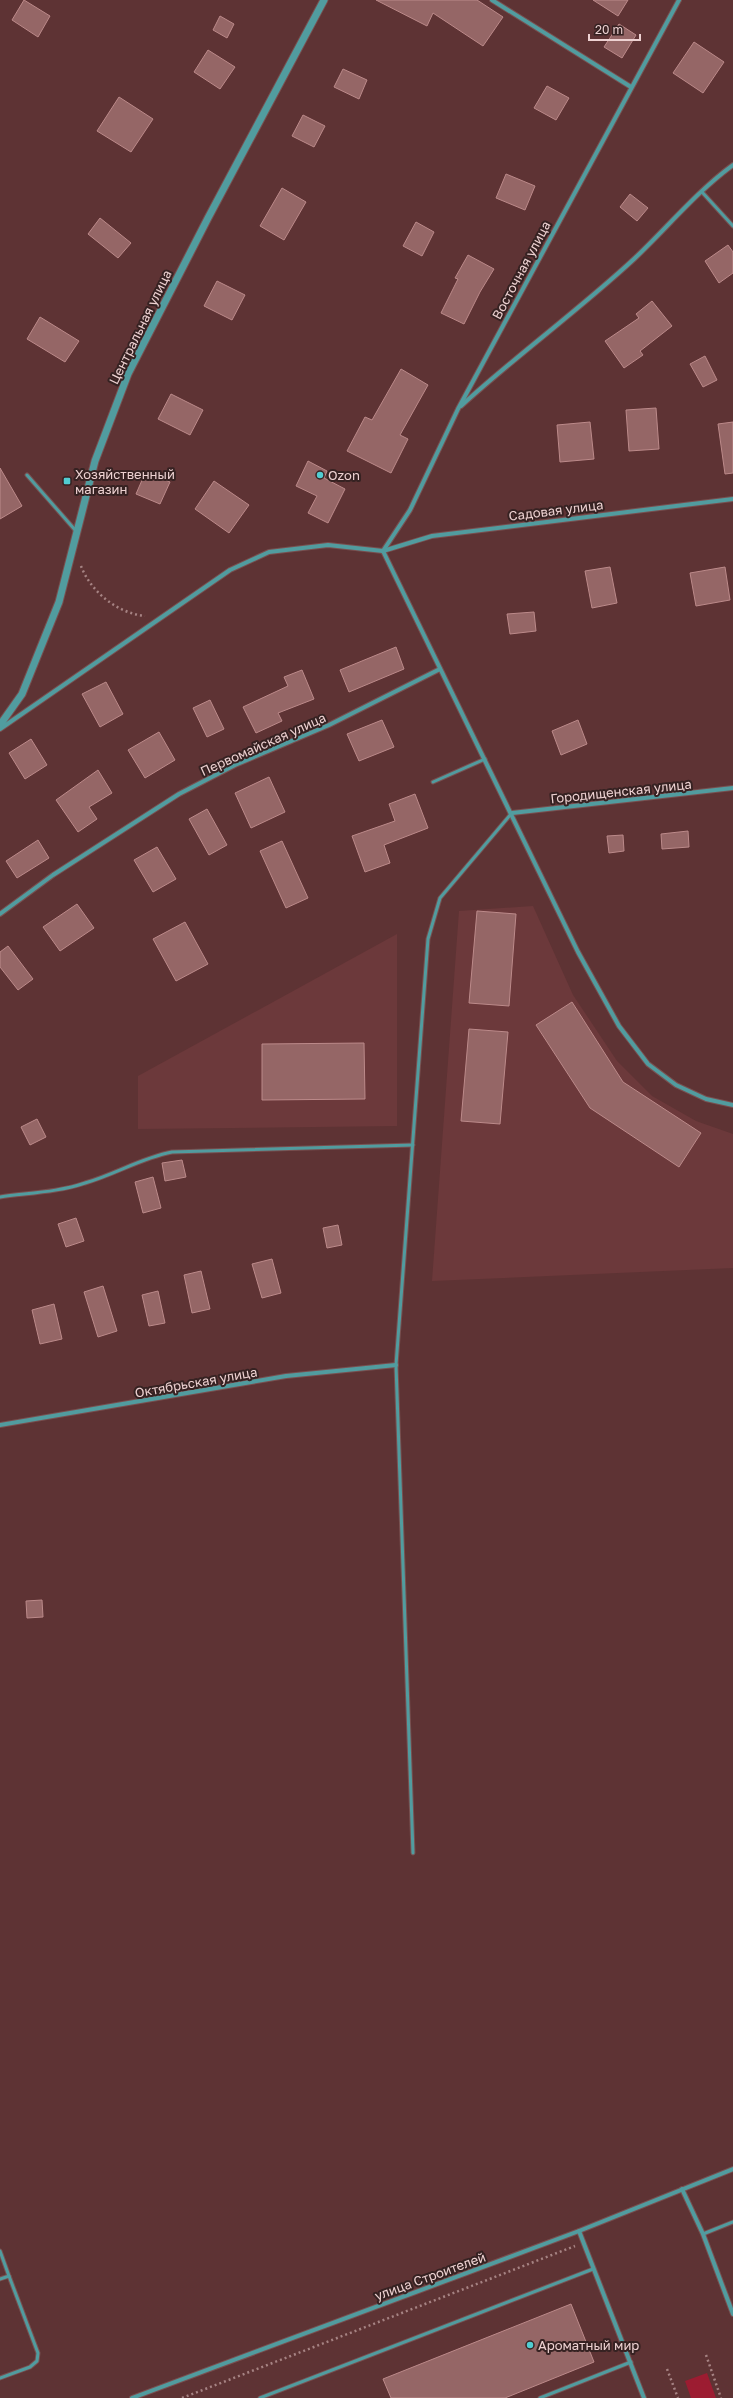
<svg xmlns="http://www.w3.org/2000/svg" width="733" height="2398" viewBox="0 0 733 2398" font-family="'Golos Text',sans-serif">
<rect width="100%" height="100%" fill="#5e3334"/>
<g fill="#6c393b">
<path d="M 533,906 L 573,995 L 617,1061 L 652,1096 L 696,1121 L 733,1134 L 733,1268 L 432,1281 L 459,911 Z"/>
<path d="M 397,934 L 397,1126 L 138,1129 L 138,1076 Z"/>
</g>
<path fill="#9c1c31" d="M 707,2373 L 716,2398 L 691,2398 L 685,2381 Z"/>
<g fill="#956666" stroke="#bc8a8a">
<path d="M 24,0 L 50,16 L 38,37 L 12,20 Z"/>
<path d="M 376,0 L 477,0 L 503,17 L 483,46 L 433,13 L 427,26 Z"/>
<path d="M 593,0 L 628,0 L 618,16 Z"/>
<path d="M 220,16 L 234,24 L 227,38 L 213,30 Z"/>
<path d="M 619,24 L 636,35 L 622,58 L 604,47 Z"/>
<path d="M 694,42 L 724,62 L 703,93 L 673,73 Z"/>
<path d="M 208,50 L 235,67 L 220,89 L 194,72 Z"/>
<path d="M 343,69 L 367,80 L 359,99 L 334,87 Z"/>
<path d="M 547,86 L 569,98 L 556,120 L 534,108 Z"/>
<path d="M 119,97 L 153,119 L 131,152 L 97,131 Z"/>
<path d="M 303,115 L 325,126 L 314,147 L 292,136 Z"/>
<path d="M 506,174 L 535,186 L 525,210 L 496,198 Z"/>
<path d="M 282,188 L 306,202 L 284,240 L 260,226 Z"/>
<path d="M 630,194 L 648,208 L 637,221 L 620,207 Z"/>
<path d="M 100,218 L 131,243 L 118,258 L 88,234 Z"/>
<path d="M 416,222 L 434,232 L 422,256 L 403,246 Z"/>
<path d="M 728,245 L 733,252 L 733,273 L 719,283 L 705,261 Z"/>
<path d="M 468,255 L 494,269 L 480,292 L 464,324 L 441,313 L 458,279 L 455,278 Z"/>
<path d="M 217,281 L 245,295 L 232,320 L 204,306 Z"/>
<path d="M 652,301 L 672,326 L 640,351 L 643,355 L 624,368 L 605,341 L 639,318 L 636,314 Z"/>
<path d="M 40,317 L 79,341 L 65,362 L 27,339 Z"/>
<path d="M 705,356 L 717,380 L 703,387 L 690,364 Z"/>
<path d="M 401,369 L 428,385 L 400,435 L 408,439 L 391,473 L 347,451 L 365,417 L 372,420 Z"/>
<path d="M 171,394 L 203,410 L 190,435 L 158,419 Z"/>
<path d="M 656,408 L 659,449 L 629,451 L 626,410 Z"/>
<path d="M 590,422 L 594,459 L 560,462 L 557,425 Z"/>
<path d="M 733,422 L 733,473 L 725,474 L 718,424 Z"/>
<path d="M 308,461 L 327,471 L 324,478 L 345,489 L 328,523 L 308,513 L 317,496 L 296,486 Z"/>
<path d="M 0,468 L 22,506 L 0,519 Z"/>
<path d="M 146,471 L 170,482 L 160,504 L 136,494 Z"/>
<path d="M 214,481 L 249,505 L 229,533 L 195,509 Z"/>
<path d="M 610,567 L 617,603 L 592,608 L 585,571 Z"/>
<path d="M 725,567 L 730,600 L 696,606 L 690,573 Z"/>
<path d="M 534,612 L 536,631 L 510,634 L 507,614 Z"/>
<path d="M 396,647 L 404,669 L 349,692 L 340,670 Z"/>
<path d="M 302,670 L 314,699 L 278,713 L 282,721 L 256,733 L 243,707 L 288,686 L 284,677 Z"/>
<path d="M 106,682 L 123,714 L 100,727 L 82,694 Z"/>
<path d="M 210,700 L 224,729 L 207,737 L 193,708 Z"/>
<path d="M 382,720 L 394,747 L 359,761 L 347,734 Z"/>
<path d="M 578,720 L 587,744 L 561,755 L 552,731 Z"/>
<path d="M 159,732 L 175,760 L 145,778 L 128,750 Z"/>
<path d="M 31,739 L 47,765 L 25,779 L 9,753 Z"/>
<path d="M 98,770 L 112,793 L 89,807 L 97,819 L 78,832 L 56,800 Z"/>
<path d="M 269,777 L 285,812 L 251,828 L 235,793 Z"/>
<path d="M 415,794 L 428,828 L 384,845 L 390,863 L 365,872 L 352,836 L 395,821 L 389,804 Z"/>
<path d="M 207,809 L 227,845 L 209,855 L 189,819 Z"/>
<path d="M 688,831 L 689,847 L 662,849 L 661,834 Z"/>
<path d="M 623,835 L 624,851 L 609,853 L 607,836 Z"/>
<path d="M 38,840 L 49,858 L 17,878 L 6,861 Z"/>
<path d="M 282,841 L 308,898 L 286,908 L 260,851 Z"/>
<path d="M 157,847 L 176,879 L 153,892 L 134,860 Z"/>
<path d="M 77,904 L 94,928 L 60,951 L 43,927 Z"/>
<path d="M 477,911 L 516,914 L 509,1006 L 469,1003 Z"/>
<path d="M 185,922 L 208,964 L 176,981 L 153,939 Z"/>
<path d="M 8,946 L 33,979 L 18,990 L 0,967 L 0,952 Z"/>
<path d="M 572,1002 L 623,1082 L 701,1133 L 679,1167 L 590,1108 L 536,1025 Z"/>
<path d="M 469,1029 L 508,1032 L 500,1124 L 461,1121 Z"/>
<path d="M 364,1043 L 365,1099 L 262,1100 L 262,1044 Z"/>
<path d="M 37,1119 L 46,1137 L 30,1145 L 21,1127 Z"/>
<path d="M 182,1160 L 186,1177 L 165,1181 L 162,1163 Z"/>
<path d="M 153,1177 L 161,1208 L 143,1213 L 135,1182 Z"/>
<path d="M 76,1218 L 84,1241 L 66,1247 L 58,1224 Z"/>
<path d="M 338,1225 L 342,1245 L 327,1248 L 323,1228 Z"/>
<path d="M 272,1259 L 281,1293 L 262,1298 L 252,1264 Z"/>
<path d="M 201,1271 L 210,1309 L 192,1313 L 184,1275 Z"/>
<path d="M 103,1286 L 117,1331 L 98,1337 L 84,1292 Z"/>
<path d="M 158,1291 L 165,1323 L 149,1326 L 142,1295 Z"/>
<path d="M 54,1304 L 62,1339 L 40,1344 L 32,1310 Z"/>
<path d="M 42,1600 L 43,1617 L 27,1618 L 26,1601 Z"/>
<path d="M 571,2304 L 594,2362 L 505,2398 L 391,2398 L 383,2379 Z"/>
</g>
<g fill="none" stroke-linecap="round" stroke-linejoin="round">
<defs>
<g id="service">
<path d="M 702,192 L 733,226"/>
<path d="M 27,475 L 76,531"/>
<path d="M 433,782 L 485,759"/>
<path d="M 0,1197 C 28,1193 59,1192 85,1183 C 116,1174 141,1158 172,1152 L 413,1145"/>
<path d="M 413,1853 L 396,1365 L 428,939 L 440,898 L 511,814"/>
<path d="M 703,2234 L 733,2222"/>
<path d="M 0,2251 L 9,2276 L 0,2279"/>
<path d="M 0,2378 L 30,2367 L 37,2361 L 38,2353 L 9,2276"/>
<path d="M 260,2398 L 593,2269"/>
<path d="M 540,2398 L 631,2362"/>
</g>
<g id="minor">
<path d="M 492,0 L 631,87"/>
<path d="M 461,406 C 517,355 579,310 634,259 C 667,228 696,192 733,165"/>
<path d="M 383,551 L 578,952 L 619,1026 L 648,1064 L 676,1085 L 706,1099 L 733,1105"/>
<path d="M 383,551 L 410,510 L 458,409 L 679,0"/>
<path d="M 0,729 L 230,570 L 269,552 L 328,545 L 383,551 L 432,536 L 733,499"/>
<path d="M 512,813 L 733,788"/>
<path d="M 0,914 L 53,875 L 179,794 L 235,765 L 329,725 L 440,669"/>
<path d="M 0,1425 L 286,1376 L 396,1365"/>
<path d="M 682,2189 L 703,2234 L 733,2314"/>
<path d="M 579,2231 L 644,2398"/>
<path d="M 132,2398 L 579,2231 L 733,2169"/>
</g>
<path id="tertiary" d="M 0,725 L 22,694 L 59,602 L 95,461 L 128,374 L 208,218 L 324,0"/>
</defs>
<use href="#service" stroke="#785050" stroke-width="5"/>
<use href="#minor" stroke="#785050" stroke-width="6"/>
<use href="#tertiary" stroke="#785050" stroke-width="9"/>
<g stroke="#a68383" stroke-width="2.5" stroke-dasharray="2 3" stroke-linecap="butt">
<path d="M 81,566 C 91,592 117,613 145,616"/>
<path d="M 706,2355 L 721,2398"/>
<path d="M 667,2369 L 678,2398"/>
<path d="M 182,2398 L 575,2246"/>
</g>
<use href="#service" stroke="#519c9f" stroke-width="3"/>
<use href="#minor" stroke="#519c9f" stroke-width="4"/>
<use href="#tertiary" stroke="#519c9f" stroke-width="7"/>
</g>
<g fill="#51ccd1" stroke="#362222" stroke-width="1.5">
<circle cx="320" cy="475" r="4"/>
<rect x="63" y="477" width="8" height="8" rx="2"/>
<circle cx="530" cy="2345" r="4"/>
</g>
<g text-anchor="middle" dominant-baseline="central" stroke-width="4" stroke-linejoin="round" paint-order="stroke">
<g font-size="13" fill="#eed2d2" stroke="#362222">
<text transform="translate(521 270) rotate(-62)">Восточная улица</text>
<text transform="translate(140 327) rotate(-64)">Центральная улица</text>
<text transform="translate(556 510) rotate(-7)">Садовая улица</text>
<text transform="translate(263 744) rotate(-24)">Первомайская улица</text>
<text transform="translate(621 791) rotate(-6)">Городищенская улица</text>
<text transform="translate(196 1382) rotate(-10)">Октябрьская улица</text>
<text transform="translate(430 2276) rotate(-20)">улица Строителей</text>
</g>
<g font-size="13" fill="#eed2d2" stroke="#362222" text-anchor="start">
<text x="75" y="474">Хозяйственный<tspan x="75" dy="15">магазин</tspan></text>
<text x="328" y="475">Ozon</text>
<text x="538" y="2345">Ароматный мир</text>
</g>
</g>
<path d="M589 34v6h51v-6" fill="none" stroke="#eed2d2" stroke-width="2"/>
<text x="595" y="34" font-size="12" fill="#eed2d2" stroke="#362222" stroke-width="3" paint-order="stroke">20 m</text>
</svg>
